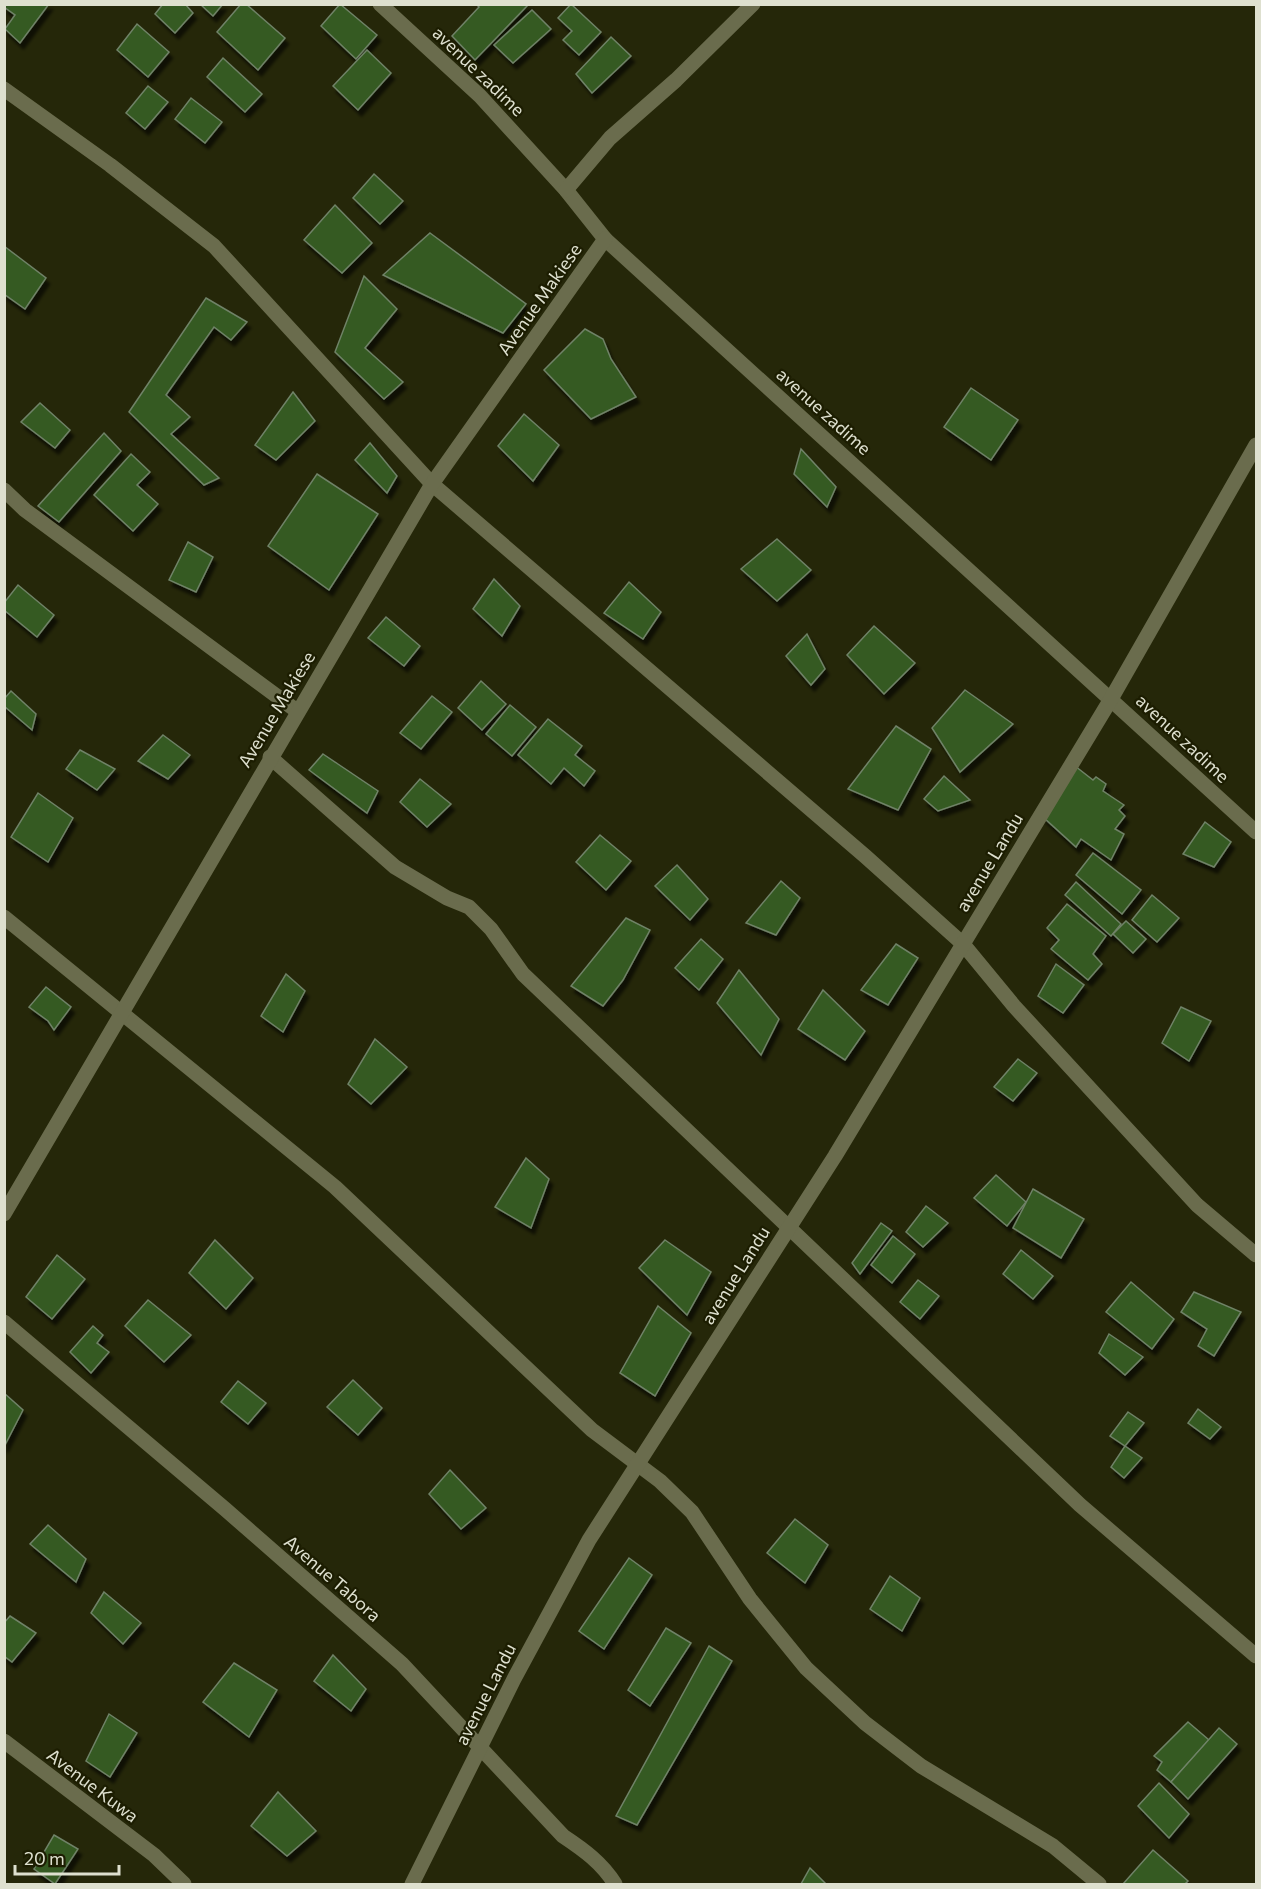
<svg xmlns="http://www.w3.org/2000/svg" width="1261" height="1889" viewBox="0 0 1261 1889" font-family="Commissioner,sans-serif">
<defs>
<filter id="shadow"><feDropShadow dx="3.5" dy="6" stdDeviation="1.5" flood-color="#0009"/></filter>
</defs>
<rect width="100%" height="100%" fill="#252709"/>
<g fill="#345a21" stroke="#6f8267" stroke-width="1.5" filter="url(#shadow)">
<path d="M 6,4 L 49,4 L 20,43 L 5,29 L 15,15 L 4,7 Z"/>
<path d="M 163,4 L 185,4 L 193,13 L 175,33 L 155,14 Z"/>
<path d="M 200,4 L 223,4 L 213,16 Z"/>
<path d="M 241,4 L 246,4 L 285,38 L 258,70 L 217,32 Z"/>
<path d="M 340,4 L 377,35 L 356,59 L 321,26 Z"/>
<path d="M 476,4 L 529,4 L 475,60 L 452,36 L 479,7 Z"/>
<path d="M 571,4 L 601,32 L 579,55 L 563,40 L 572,31 L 558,18 Z"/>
<path d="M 532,10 L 551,29 L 513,63 L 494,45 Z"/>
<path d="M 137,24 L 169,52 L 148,77 L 117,50 Z"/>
<path d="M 611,37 L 631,56 L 592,93 L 576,74 Z"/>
<path d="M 367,50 L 391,73 L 358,110 L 333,86 Z"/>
<path d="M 223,58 L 262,94 L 245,112 L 207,77 Z"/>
<path d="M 148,86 L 168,102 L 145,129 L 126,113 Z"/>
<path d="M 191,98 L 222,122 L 205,143 L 175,119 Z"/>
<path d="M 374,174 L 403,201 L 380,224 L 353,198 Z"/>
<path d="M 335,205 L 372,243 L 342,273 L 304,240 Z"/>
<path d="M 430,233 L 526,304 L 503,333 L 383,275 Z"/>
<path d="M 4,246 L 46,278 L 25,309 L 4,294 Z"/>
<path d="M 364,276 L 397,309 L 365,348 L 403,382 L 384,399 L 335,352 Z"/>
<path d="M 206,298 L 247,322 L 231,340 L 214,327 L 166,395 L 190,417 L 171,434 L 219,478 L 204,485 L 129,412 Z"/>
<path d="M 585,329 L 603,339 L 611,359 L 636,397 L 591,419 L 544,370 Z"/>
<path d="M 971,388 L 1018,420 L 991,460 L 944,427 Z"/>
<path d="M 293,392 L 315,421 L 276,460 L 255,445 Z"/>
<path d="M 40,403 L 70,430 L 55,448 L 21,422 Z"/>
<path d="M 524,414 L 559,445 L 533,481 L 498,446 Z"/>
<path d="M 104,433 L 121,451 L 59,522 L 38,506 Z"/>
<path d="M 370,443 L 397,476 L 387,493 L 355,460 Z"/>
<path d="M 801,449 L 836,487 L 827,507 L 794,474 Z"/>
<path d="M 131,454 L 150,472 L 137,485 L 158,504 L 133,531 L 94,495 Z"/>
<path d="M 317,474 L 378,514 L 329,590 L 268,546 Z"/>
<path d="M 777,539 L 811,570 L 777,601 L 741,569 Z"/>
<path d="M 188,542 L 213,557 L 196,592 L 169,580 Z"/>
<path d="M 494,579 L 520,606 L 502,636 L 473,609 Z"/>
<path d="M 629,582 L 661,612 L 643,639 L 604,613 Z"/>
<path d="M 18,585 L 54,615 L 37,637 L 4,610 L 4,603 Z"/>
<path d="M 386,617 L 420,646 L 404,666 L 368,638 Z"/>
<path d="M 874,626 L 915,663 L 884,694 L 847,655 Z"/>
<path d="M 807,634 L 825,669 L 811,685 L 786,656 Z"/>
<path d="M 481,681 L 506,704 L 482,730 L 458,708 Z"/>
<path d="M 965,690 L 1013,724 L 960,772 L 932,728 Z"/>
<path d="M 11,691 L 36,714 L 32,730 L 4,706 L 4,699 Z"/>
<path d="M 432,696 L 452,712 L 421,749 L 400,733 Z"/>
<path d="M 510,705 L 536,727 L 512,756 L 486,734 Z"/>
<path d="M 548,719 L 582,746 L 575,755 L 595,771 L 584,786 L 564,768 L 551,784 L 518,755 Z"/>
<path d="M 896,726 L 931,749 L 898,810 L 848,789 Z"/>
<path d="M 163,735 L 190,755 L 168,779 L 138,761 Z"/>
<path d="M 80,750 L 115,769 L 97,790 L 66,769 Z"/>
<path d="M 323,754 L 378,791 L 367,813 L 309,770 Z"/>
<path d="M 1075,766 L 1093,780 L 1096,777 L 1106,784 L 1103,791 L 1124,805 L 1119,810 L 1125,816 L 1115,829 L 1124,834 L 1111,860 L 1081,839 L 1076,847 L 1043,817 Z"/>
<path d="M 944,776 L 970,800 L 938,811 L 924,799 Z"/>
<path d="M 420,779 L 451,804 L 427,827 L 400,802 Z"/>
<path d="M 38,793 L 73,818 L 48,862 L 11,837 Z"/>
<path d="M 1205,822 L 1231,842 L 1214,867 L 1183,854 Z"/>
<path d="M 600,835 L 631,861 L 606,890 L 576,862 Z"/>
<path d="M 1093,853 L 1141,890 L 1122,914 L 1076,875 Z"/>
<path d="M 677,865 L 708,899 L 690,920 L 655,886 Z"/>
<path d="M 781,881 L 800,898 L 776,935 L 746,923 Z"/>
<path d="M 1076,882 L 1121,924 L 1111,936 L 1065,895 Z"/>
<path d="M 1152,895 L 1179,918 L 1157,942 L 1132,920 Z"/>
<path d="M 1067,904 L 1106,936 L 1093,954 L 1102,964 L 1088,980 L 1051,949 L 1059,940 L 1047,928 Z"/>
<path d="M 626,918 L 650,930 L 623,980 L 603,1006 L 571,986 Z"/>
<path d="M 1126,921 L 1146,939 L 1133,953 L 1113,934 Z"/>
<path d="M 701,939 L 723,959 L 699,990 L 675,968 Z"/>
<path d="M 896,944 L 918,958 L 888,1005 L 861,990 Z"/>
<path d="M 1056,964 L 1084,985 L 1063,1013 L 1038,996 Z"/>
<path d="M 739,970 L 779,1019 L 761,1055 L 717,1003 Z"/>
<path d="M 286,974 L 305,991 L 283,1032 L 261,1016 Z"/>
<path d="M 46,987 L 71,1007 L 54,1030 L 48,1021 L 29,1007 Z"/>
<path d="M 823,990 L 865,1031 L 845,1060 L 798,1029 Z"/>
<path d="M 1181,1007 L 1211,1021 L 1189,1061 L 1162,1043 Z"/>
<path d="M 375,1039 L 407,1067 L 371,1104 L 348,1084 Z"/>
<path d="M 1018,1059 L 1037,1073 L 1013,1101 L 994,1087 Z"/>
<path d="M 526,1158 L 549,1179 L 531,1228 L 495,1207 Z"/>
<path d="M 996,1175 L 1026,1202 L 1007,1226 L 974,1198 Z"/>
<path d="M 1033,1189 L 1084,1219 L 1061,1258 L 1013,1228 Z"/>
<path d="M 926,1206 L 948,1223 L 923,1247 L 906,1232 Z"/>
<path d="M 881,1223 L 892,1231 L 860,1274 L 852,1263 Z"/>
<path d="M 893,1236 L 915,1254 L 892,1283 L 871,1265 Z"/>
<path d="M 215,1240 L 253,1278 L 226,1309 L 189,1273 Z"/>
<path d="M 665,1240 L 711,1272 L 687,1315 L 639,1268 Z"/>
<path d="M 1021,1250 L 1053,1276 L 1033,1299 L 1003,1274 Z"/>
<path d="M 57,1255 L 85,1279 L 52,1319 L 26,1297 Z"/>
<path d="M 918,1280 L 939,1296 L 920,1319 L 900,1302 Z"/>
<path d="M 1131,1282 L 1174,1319 L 1152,1349 L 1106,1312 Z"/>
<path d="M 1194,1292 L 1241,1312 L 1214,1356 L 1198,1346 L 1207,1329 L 1181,1312 Z"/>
<path d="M 148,1300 L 191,1335 L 164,1362 L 125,1326 Z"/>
<path d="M 658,1306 L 691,1333 L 655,1396 L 620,1373 Z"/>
<path d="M 93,1326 L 103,1335 L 97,1343 L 109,1352 L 91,1373 L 70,1352 Z"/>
<path d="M 1109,1334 L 1143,1357 L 1125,1375 L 1099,1353 Z"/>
<path d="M 353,1380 L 382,1408 L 358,1435 L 327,1407 Z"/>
<path d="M 238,1381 L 266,1403 L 248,1424 L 221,1402 Z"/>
<path d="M 4,1393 L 23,1410 L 4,1447 Z"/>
<path d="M 1198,1409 L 1221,1427 L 1210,1439 L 1188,1423 Z"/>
<path d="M 1128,1412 L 1144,1423 L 1125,1446 L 1110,1436 Z"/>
<path d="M 1125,1446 L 1142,1458 L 1124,1478 L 1111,1467 Z"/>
<path d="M 450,1470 L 486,1508 L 461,1529 L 429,1494 Z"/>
<path d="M 795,1519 L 828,1545 L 805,1583 L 767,1553 Z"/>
<path d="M 48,1525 L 86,1559 L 76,1582 L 30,1544 Z"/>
<path d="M 629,1558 L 652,1575 L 604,1649 L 579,1631 Z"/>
<path d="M 890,1576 L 920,1598 L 902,1631 L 870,1609 Z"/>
<path d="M 104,1592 L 141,1623 L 123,1644 L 91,1613 Z"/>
<path d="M 10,1616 L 36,1633 L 12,1662 L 4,1656 L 4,1623 Z"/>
<path d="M 666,1628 L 691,1643 L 650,1706 L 628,1690 Z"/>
<path d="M 709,1646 L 732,1661 L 637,1825 L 616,1816 Z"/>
<path d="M 333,1655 L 366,1689 L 351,1711 L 314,1681 Z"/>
<path d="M 234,1663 L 277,1690 L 249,1737 L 203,1702 Z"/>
<path d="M 109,1714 L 137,1733 L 110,1777 L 86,1761 Z"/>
<path d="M 1188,1722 L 1209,1740 L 1171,1782 L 1157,1770 L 1162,1762 L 1154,1756 Z"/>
<path d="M 1219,1728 L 1237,1744 L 1188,1799 L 1171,1782 Z"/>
<path d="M 1159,1783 L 1189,1814 L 1169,1838 L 1138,1806 Z"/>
<path d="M 278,1792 L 316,1831 L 287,1856 L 251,1826 Z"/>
<path d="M 54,1835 L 78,1849 L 55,1884 L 34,1869 Z"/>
<path d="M 1153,1850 L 1188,1881 L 1185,1884 L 1123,1884 Z"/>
<path d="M 810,1868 L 826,1884 L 801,1884 Z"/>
</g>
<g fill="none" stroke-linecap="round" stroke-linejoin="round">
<g stroke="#6a6c4d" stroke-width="15">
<path d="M 380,4 L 480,96 L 566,190 L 605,239 L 1256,832"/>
<path d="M 4,89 L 110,165 L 214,246 L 432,484 L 865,856 L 963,944 L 1014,1006 L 1197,1205 L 1256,1255"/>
<path d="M 566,190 L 610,138 L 676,80 L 753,4"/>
<path d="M 4,490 L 25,510 L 297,711"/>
<path d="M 270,757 L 395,867 L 447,898 L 469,907 L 491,929 L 523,974 L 1080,1505 L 1256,1656"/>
<path d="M 4,917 L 335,1187 L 592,1430 L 660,1481 L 692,1512 L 750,1599 L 806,1668 L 865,1723 L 921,1766 L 1053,1846 L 1099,1884"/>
<path d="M 4,1214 L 432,484 L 605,239"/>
<path d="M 4,1322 L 225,1509 L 402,1664 L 563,1836 C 584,1850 602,1863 615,1884"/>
<path d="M 4,1741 L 154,1855 L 184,1884"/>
<path d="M 412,1884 L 514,1679 L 589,1540 L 835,1156 L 1111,699 L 1256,445"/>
</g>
</g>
<g text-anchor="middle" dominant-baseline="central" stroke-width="4.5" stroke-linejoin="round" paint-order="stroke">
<g font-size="18" fill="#dee0cf" stroke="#1c1d01">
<text transform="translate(479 71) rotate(44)">avenue zadime</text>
<text transform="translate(539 299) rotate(-55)">Avenue Makiese</text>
<text transform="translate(824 411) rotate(42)">avenue zadime</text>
<text transform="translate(276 709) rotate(-59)">Avenue Makiese</text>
<text transform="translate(1183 738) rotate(43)">avenue zadime</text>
<text transform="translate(989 862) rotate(-59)">avenue Landu</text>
<text transform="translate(735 1275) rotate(-58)">avenue Landu</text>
<text transform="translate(333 1578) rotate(41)">Avenue Tabora</text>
<text transform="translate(485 1694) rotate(-63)">avenue Landu</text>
<text transform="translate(93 1785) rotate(37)">Avenue Kuwa</text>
</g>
</g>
<rect width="1261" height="1889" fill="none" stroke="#dee0cf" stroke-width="12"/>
<path d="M15 1865v9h104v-9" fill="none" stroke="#dee0cf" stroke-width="3"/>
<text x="24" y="1865" font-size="18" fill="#dee0cf" stroke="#1c1d01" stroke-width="4.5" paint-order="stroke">20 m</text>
</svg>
